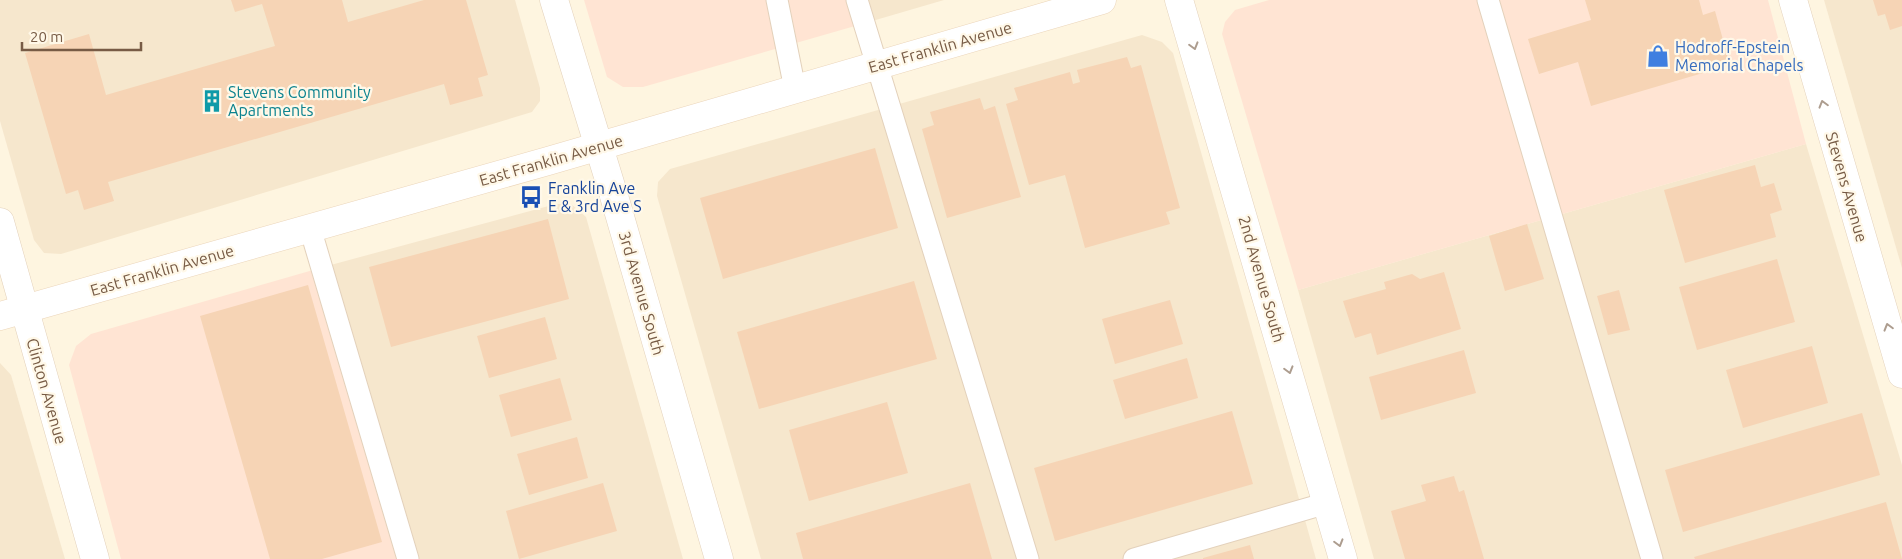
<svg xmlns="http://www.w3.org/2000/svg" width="1902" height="559" viewBox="0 0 1902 559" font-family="Ubuntu,sans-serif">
<rect width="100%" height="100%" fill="#fef5e0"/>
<g fill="#f6e7cd">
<path d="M 0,0 L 515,0 L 540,88 L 540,101 L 532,112 L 61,254 L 44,253 L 34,240 L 0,121 Z"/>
<path d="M 855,0 L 944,0 L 862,24 Z"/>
<path d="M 1824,0 L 1902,0 L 1902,268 Z"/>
<path d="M 1142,35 L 1162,42 L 1173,53 L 1316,559 L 761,559 L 657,196 L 658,182 L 670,169 Z"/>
<path d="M 1806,144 L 1902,465 L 1902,559 L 1374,559 L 1298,290 Z"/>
<path d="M 556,204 L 571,204 L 586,217 L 683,559 L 398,559 L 327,266 Z"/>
<path d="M 0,363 L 11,375 L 65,559 L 0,559 Z"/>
</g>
<g fill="#ffe4d3">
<path d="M 584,0 L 855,0 L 862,24 L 643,87 L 623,87 L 607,77 Z"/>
<path d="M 1269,0 L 1768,0 L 1806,144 L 1298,290 L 1222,34 L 1225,22 L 1235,10 Z"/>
<path d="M 327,266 L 398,559 L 121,559 L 69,365 L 76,346 L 91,334 Z"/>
</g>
<g fill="#f6d4b5">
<path d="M 231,0 L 342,0 L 348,22 L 424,0 L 466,0 L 488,75 L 478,78 L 483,96 L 450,105 L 444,84 L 108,182 L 114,201 L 84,210 L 78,190 L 66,194 L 25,53 L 89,34 L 106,95 L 275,46 L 262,4 L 235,12 Z"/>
<path d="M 1585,0 L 1699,0 L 1703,15 L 1715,11 L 1730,65 L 1591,106 L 1578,62 L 1539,74 L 1528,39 L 1591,20 Z"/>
<path d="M 1873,0 L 1902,0 L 1902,26 L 1890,30 L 1885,14 L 1878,16 Z"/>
<path d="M 1127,57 L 1131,68 L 1141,65 L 1180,208 L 1166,212 L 1170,224 L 1085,248 L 1065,175 L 1029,185 L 1006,104 L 1018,100 L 1014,88 L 1070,72 L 1073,84 L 1080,82 L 1077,70 Z"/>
<path d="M 980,98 L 984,110 L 995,106 L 1021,197 L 947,218 L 922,129 L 934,125 L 930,112 Z"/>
<path d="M 875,148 L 898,228 L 723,279 L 700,198 Z"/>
<path d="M 1755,165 L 1761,187 L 1774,183 L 1782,210 L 1770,214 L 1776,237 L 1685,263 L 1664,190 Z"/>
<path d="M 548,219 L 569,299 L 391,347 L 369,267 Z"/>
<path d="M 1527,224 L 1544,279 L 1505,291 L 1489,236 Z"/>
<path d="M 1777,259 L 1795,322 L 1697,350 L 1679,287 Z"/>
<path d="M 1444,272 L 1461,329 L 1377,355 L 1371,333 L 1355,338 L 1343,301 L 1386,289 L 1384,282 L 1412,274 L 1420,279 Z"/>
<path d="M 914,281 L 937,359 L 759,409 L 737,332 Z"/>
<path d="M 308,285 L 382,542 L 322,559 L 270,559 L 200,316 Z"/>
<path d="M 1619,290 L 1630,330 L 1608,335 L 1597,296 Z"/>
<path d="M 1170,300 L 1183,344 L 1115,364 L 1102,319 Z"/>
<path d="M 545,317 L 557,359 L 489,378 L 477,336 Z"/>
<path d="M 1812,346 L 1828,403 L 1743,428 L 1726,370 Z"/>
<path d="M 1464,350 L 1476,393 L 1381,420 L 1369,377 Z"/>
<path d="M 1187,358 L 1198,398 L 1125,419 L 1113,380 Z"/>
<path d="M 560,378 L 572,420 L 511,437 L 499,395 Z"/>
<path d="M 887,402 L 908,473 L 809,501 L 789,430 Z"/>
<path d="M 1232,411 L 1253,484 L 1055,541 L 1034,468 Z"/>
<path d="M 1862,413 L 1880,475 L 1683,532 L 1665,470 Z"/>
<path d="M 577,437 L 588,478 L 529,495 L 517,454 Z"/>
<path d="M 1454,476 L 1459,492 L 1464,490 L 1484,559 L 1405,559 L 1391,511 L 1426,501 L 1421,485 Z"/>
<path d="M 603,483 L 617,531 L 519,559 L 506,511 Z"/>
<path d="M 970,483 L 992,559 L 803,559 L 796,533 Z"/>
<path d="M 1886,502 L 1902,559 L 1695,559 L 1694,557 Z"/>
<path d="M 1250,545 L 1254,559 L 1203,559 L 1203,558 Z"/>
</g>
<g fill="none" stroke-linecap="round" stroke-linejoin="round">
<defs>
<g id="service">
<path d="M 777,0 L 795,89"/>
<path d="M 857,0 L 1028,559"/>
<path d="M 1488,0 L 1652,559"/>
<path d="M 310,228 L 408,559"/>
<path d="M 1134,559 L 1327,503"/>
</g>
<g id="minor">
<path d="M 1179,0 L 1343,559"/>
<path d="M 1793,0 L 1902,374"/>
<path d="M 0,222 L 95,559"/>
</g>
<path id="tertiary" d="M 554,0 L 614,196 L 719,559"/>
<path id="secondary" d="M 0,316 L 548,161 L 1102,0"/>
</defs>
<use href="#service" stroke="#e3d1bb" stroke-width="23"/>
<use href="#minor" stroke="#e3d1bb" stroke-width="29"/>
<use href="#tertiary" stroke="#e3d1bb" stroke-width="29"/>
<use href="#secondary" stroke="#ebd5ba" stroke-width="29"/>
<use href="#service" stroke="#fff" stroke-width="21"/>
<use href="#minor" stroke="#fff" stroke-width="28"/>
<use href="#tertiary" stroke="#fff" stroke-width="28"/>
<use href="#secondary" stroke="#fff" stroke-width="28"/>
</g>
<defs><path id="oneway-chevron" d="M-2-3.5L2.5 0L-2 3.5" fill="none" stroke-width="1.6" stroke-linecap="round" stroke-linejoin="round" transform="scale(1.25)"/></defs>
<g stroke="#ad9d8f">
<use href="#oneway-chevron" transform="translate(1194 46) rotate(74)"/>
<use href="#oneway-chevron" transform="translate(1823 104) rotate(-106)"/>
<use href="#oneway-chevron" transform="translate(1888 327) rotate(-106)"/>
<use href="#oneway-chevron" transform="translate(1289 370) rotate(74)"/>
<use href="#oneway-chevron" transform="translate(1339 543) rotate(74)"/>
</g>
<defs>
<symbol id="shop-bare" viewBox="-9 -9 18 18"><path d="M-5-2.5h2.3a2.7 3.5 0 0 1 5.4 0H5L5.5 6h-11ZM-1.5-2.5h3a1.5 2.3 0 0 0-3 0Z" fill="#3f7fe0" stroke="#fff8e8" stroke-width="2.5" paint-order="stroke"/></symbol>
<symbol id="building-bare" viewBox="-9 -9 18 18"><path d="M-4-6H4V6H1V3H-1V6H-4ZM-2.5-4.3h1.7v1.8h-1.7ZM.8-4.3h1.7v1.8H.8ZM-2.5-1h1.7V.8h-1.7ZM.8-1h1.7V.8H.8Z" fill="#0f9aa8" stroke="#fff8e8" stroke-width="2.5" paint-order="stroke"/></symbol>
<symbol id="bus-bare" viewBox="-9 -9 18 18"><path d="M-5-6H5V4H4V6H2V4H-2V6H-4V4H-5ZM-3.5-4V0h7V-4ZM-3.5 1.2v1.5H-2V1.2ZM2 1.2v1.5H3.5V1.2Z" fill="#1a4fb4" stroke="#fff8e8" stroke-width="2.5" paint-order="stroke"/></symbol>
</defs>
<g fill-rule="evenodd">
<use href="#shop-bare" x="1642" y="40" width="32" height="32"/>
<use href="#building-bare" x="196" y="85" width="32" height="32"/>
<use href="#bus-bare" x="515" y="181" width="32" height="32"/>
</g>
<g text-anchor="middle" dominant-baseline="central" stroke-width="4.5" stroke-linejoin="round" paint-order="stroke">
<g font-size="16" fill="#775b45" stroke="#fff8e8">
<text transform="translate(940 47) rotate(-16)">East Franklin Avenue</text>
<text transform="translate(551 160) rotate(-16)">East Franklin Avenue</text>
<text transform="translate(1847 187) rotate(74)">Stevens Avenue</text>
<text transform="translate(162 270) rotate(-16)">East Franklin Avenue</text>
<text transform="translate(1262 279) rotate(74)">2nd Avenue South</text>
<text transform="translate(642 293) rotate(74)">3rd Avenue South</text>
<text transform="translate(47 391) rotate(74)">Clinton Avenue</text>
</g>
<g font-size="16" fill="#366cbe" stroke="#fff8e8" text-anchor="start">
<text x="1675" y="47">Hodroff-Epstein<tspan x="1675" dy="18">Memorial Chapels</tspan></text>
</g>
<g font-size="16" fill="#0d838f" stroke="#fff8e8" text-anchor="start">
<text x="228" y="92">Stevens Community<tspan x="228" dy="18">Apartments</tspan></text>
</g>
<g font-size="16" fill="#164399" stroke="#fff8e8" text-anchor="start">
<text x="548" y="188">Franklin Ave<tspan x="548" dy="18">E &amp; 3rd Ave S</tspan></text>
</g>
</g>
<path d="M22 42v8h119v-8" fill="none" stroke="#775b45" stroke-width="2.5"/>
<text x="30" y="42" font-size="15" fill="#775b45" stroke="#fff8e8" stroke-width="4" paint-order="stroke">20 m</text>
</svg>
